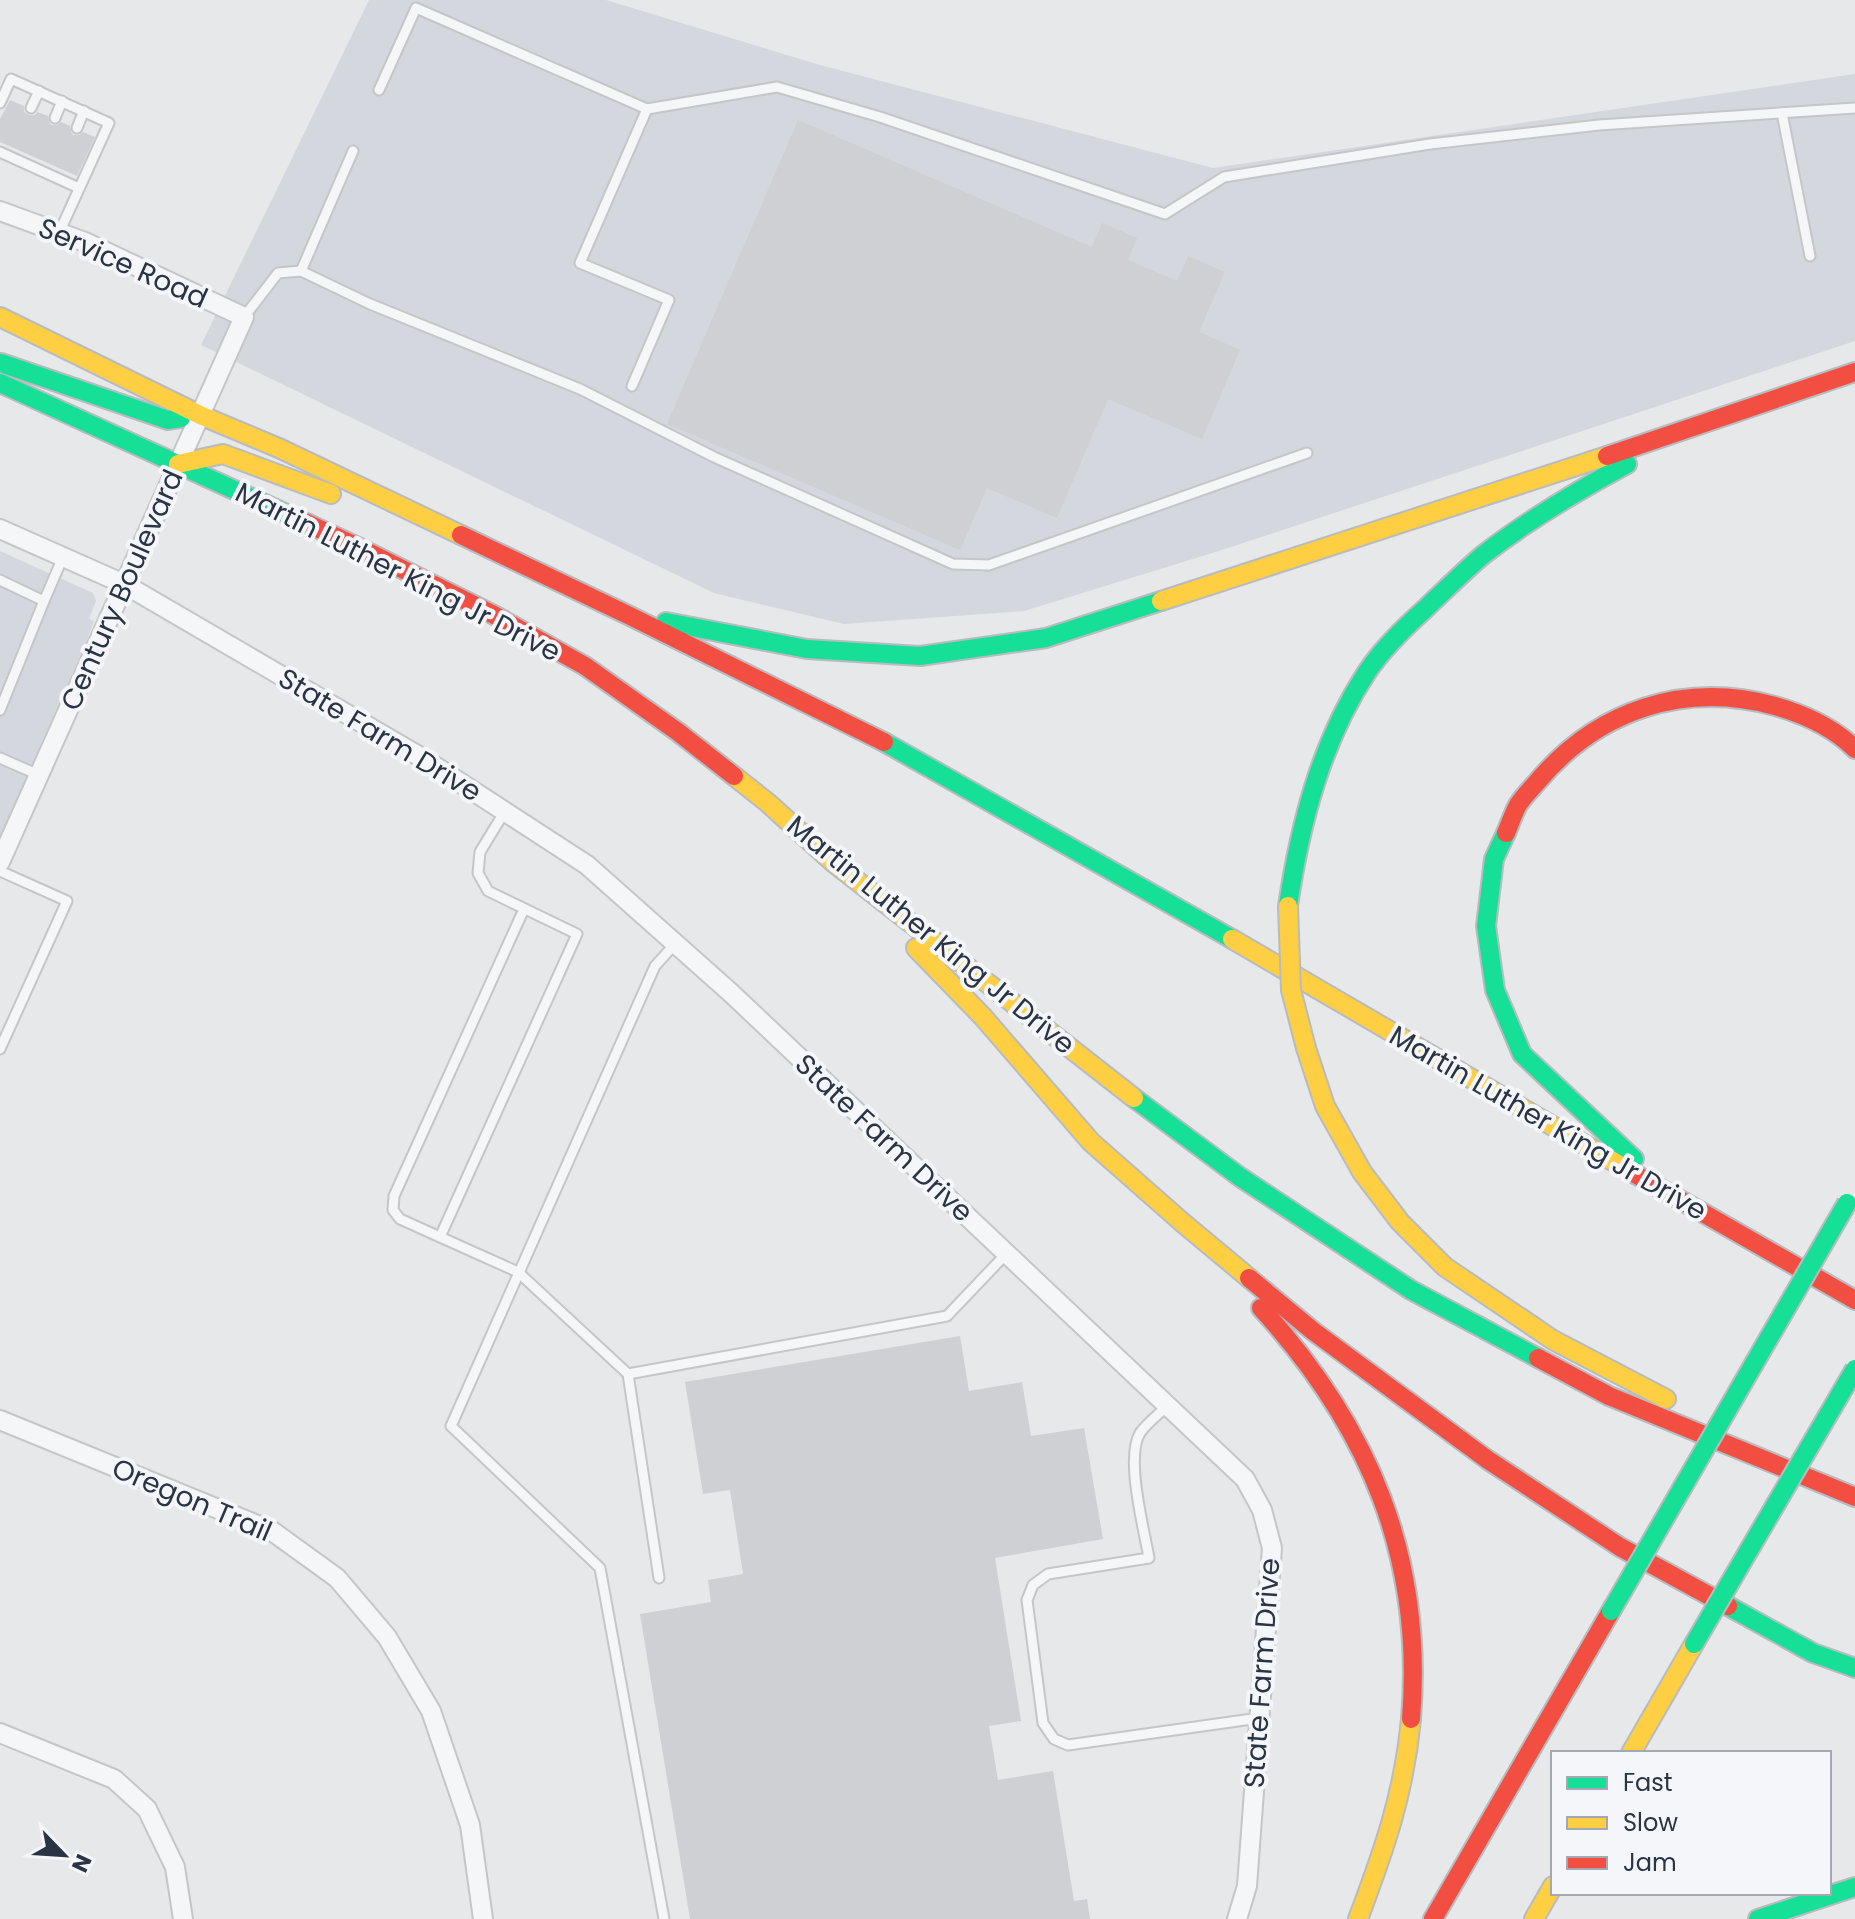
<svg xmlns="http://www.w3.org/2000/svg" width="1855" height="1919" viewBox="0 0 1855 1919" font-family="Poppins,sans-serif">
<rect width="100%" height="100%" fill="#e6e8ea"/>
<g fill="#d4d7dd">
<path d="M 369,0 L 606,0 L 820,65 L 1213,168 L 1855,74 L 1855,341 L 1222,550 L 1024,611 L 844,624 L 714,593 L 201,345 Z"/>
<path d="M 0,551 L 93,593 L 96,601 L 89,619 L 94,621 L 87,640 L 0,836 Z"/>
</g>
<g fill="#ced0d3">
<path d="M 10,100 L 24,106 L 24,112 L 29,115 L 35,115 L 37,112 L 48,116 L 49,122 L 51,125 L 57,125 L 61,122 L 70,126 L 71,132 L 73,135 L 79,135 L 83,132 L 95,137 L 77,176 L 0,142 L 0,119 Z"/>
<path d="M 798,120 L 1092,247 L 1102,223 L 1137,238 L 1128,260 L 1177,281 L 1188,256 L 1225,272 L 1199,332 L 1240,350 L 1202,439 L 1108,399 L 1057,518 L 987,488 L 960,550 L 667,424 Z"/>
<path d="M 960,1336 L 969,1391 L 1022,1382 L 1031,1436 L 1084,1428 L 1103,1539 L 995,1558 L 1021,1721 L 989,1726 L 998,1780 L 1053,1771 L 1074,1901 L 1087,1899 L 1090,1919 L 690,1919 L 640,1614 L 711,1602 L 708,1580 L 743,1574 L 730,1490 L 703,1494 L 685,1382 Z"/>
</g>
<g fill="none" stroke-linecap="round" stroke-linejoin="round">
<defs>
<g id="lane">
<path d="M 379,90 L 416,8 L 647,109 L 777,87 L 880,117 L 1165,214 L 1224,177 L 1430,144 L 1599,125 L 1855,108"/>
<path d="M 0,103 L 11,79 L 109,123 L 59,233"/>
<path d="M 31,108 L 39,91"/>
<path d="M 1782,113 L 1810,256"/>
<path d="M 55,118 L 62,101"/>
<path d="M 77,128 L 84,111"/>
<path d="M 0,152 L 79,188"/>
<path d="M 301,271 L 353,151"/>
<path d="M 244,317 L 278,273 L 301,271 L 370,304 L 580,389 L 714,457 L 953,564 L 989,565 L 1307,453"/>
<path d="M 632,386 L 669,300 L 580,263 L 647,109"/>
<path d="M 0,580 L 44,601 L 63,557"/>
<path d="M 0,710 L 44,601"/>
<path d="M 0,758 L 39,775"/>
<path d="M 505,811 L 480,852 L 478,873 L 488,891 L 577,934 L 440,1237 L 518,1272 L 628,1374 L 659,1578"/>
<path d="M 0,871 L 67,901 L 0,1049"/>
<path d="M 440,1237 L 400,1219 L 393,1210 L 394,1196 L 524,909"/>
<path d="M 628,1374 L 947,1316 L 1006,1254"/>
<path d="M 1167,1406 C 1159,1414 1147,1423 1140,1433 C 1125,1458 1144,1529 1149,1558 L 1048,1574 L 1033,1585 L 1027,1600 L 1043,1723 L 1054,1739 L 1068,1745 L 1259,1718"/>
<path d="M 664,1919 L 600,1568 L 451,1426 L 655,966 L 675,944"/>
</g>
<g id="street">
<path d="M 0,211 L 85,242 L 244,317 L 0,862"/>
<path d="M 0,529 L 124,584 L 424,759 L 587,865 L 731,993 L 1245,1479 L 1262,1510 L 1272,1548 L 1247,1886 L 1237,1919"/>
<path d="M 0,1420 L 272,1531 L 337,1578 L 387,1637 L 431,1711 L 470,1825 L 483,1919"/>
<path d="M 0,1733 L 114,1779 L 147,1809 L 175,1867 L 183,1919"/>
</g>
<g id="fast">
<path d="M 1,363 L 168,420 L 181,418"/>
<path d="M 0,383 L 300,520"/>
<path d="M 666,622 L 807,649 L 920,656 L 1046,638 L 1161,601"/>
<path d="M 884,742 L 1232,939"/>
<path d="M 1506,833 L 1494,859 L 1486,926 L 1495,990 L 1522,1054 L 1634,1159"/>
<path d="M 1288,906 C 1300,824 1321,742 1367,672 C 1383,648 1404,628 1425,609 C 1444,591 1463,572 1483,555 C 1528,520 1577,491 1627,464"/>
<path d="M 1134,1098 L 1240,1177 L 1411,1290 L 1538,1358"/>
<path d="M 1728,1606 L 1813,1653 L 1855,1668"/>
<path d="M 1758,1919 L 1855,1887"/>
</g>
<g id="slow">
<path d="M 0,317 L 200,415 L 281,449 L 461,535"/>
<path d="M 178,464 L 223,454 L 331,494"/>
<path d="M 1161,601 L 1607,456"/>
<path d="M 734,776 L 768,803 L 833,862 L 1134,1098"/>
<path d="M 1232,939 L 1635,1174"/>
<path d="M 916,948 L 983,1017 L 1091,1142 L 1183,1223 L 1249,1278"/>
<path d="M 1306,1048 L 1325,1106 L 1362,1172 L 1400,1222 L 1445,1267 L 1553,1340 L 1666,1399"/>
<path d="M 1631,1753 L 1694,1644"/>
<path d="M 1358,1919 C 1384,1850 1404,1794 1411,1719"/>
<path d="M 1534,1919 L 1553,1886"/>
</g>
<g id="jam">
<path d="M 1607,456 L 1855,372"/>
<path d="M 300,520 L 362,549 L 494,615 L 585,666 L 678,732 L 734,776"/>
<path d="M 461,535 L 628,615 L 884,742"/>
<path d="M 1506,833 C 1510,824 1513,814 1518,805 C 1523,797 1531,789 1538,781 C 1598,710 1684,681 1775,706 C 1803,714 1834,728 1855,749"/>
<path d="M 1635,1174 L 1855,1300"/>
<path d="M 1249,1278 L 1313,1331 L 1488,1460 L 1620,1547 L 1728,1606"/>
<path d="M 1261,1308 C 1369,1427 1424,1557 1411,1719"/>
<path d="M 1538,1358 L 1609,1396 L 1855,1497"/>
<path d="M 1433,1919 L 1611,1611"/>
</g>
</defs>
<use href="#lane" stroke="#c4c6c8" stroke-width="13"/>
<use href="#street" stroke="#c4c6c8" stroke-width="22"/>
<use href="#fast" stroke="#b8bbbf" stroke-width="22"/>
<use href="#slow" stroke="#b8bbbf" stroke-width="22"/>
<use href="#jam" stroke="#b8bbbf" stroke-width="22"/>
<use href="#lane" stroke="#f5f6f7" stroke-width="9"/>
<use href="#street" stroke="#f5f6f7" stroke-width="18"/>
<use href="#fast" stroke="#16e098" stroke-width="18"/>
<use href="#slow" stroke="#ffcf43" stroke-width="18"/>
<use href="#jam" stroke="#f24e42" stroke-width="18"/>
<defs>
<g id="fast-bridge">
<path d="M 1611,1611 L 1847,1203"/>
<path d="M 1694,1644 L 1855,1369"/>
</g>
<path id="slow-bridge" d="M 1288,906 L 1291,990 L 1306,1048"/>
</defs>
<use href="#fast-bridge" stroke="#b8bbbf" stroke-width="22" stroke-linecap="butt"/>
<use href="#slow-bridge" stroke="#b8bbbf" stroke-width="22" stroke-linecap="butt"/>
<use href="#fast-bridge" stroke="#16e098" stroke-width="18"/>
<use href="#slow-bridge" stroke="#ffcf43" stroke-width="18"/>
</g>
<g text-anchor="middle" dominant-baseline="central" stroke-width="8" stroke-linejoin="round" paint-order="stroke">
<g font-size="28" fill="#2b3445" stroke="#f4f6f9">
<text transform="translate(123 263) rotate(24)">Service Road</text>
<text transform="translate(398 572) rotate(27)">Martin Luther King Jr Drive</text>
<text transform="translate(122 590) rotate(-66)">Century Boulevard</text>
<text transform="translate(380 735) rotate(31)">State Farm Drive</text>
<text transform="translate(931 935) rotate(39)">Martin Luther King Jr Drive</text>
<text transform="translate(1548 1123) rotate(30)">Martin Luther King Jr Drive</text>
<text transform="translate(884 1138) rotate(43)">State Farm Drive</text>
<text transform="translate(192 1500) rotate(23)">Oregon Trail</text>
<text transform="translate(1262 1673) rotate(-86)">State Farm Drive</text>
</g>
</g>
<rect x="1551" y="1751" width="280" height="144" fill="#f4f6f9" stroke="#a4a8b1" stroke-width="2"/>
<rect x="1567" y="1777" width="40" height="12" fill="#16e098" stroke="#a4a8b1" stroke-width="2"/>
<text x="1623" y="1791" font-size="24" fill="#2b3445">Fast</text>
<rect x="1567" y="1817" width="40" height="12" fill="#ffcf43" stroke="#a4a8b1" stroke-width="2"/>
<text x="1623" y="1831" font-size="24" fill="#2b3445">Slow</text>
<rect x="1567" y="1857" width="40" height="12" fill="#f24e42" stroke="#a4a8b1" stroke-width="2"/>
<text x="1623" y="1871" font-size="24" fill="#2b3445">Jam</text>
<g transform="translate(64 1855) rotate(115)" stroke="#f4f6f9" stroke-width="6" paint-order="stroke">
<path d="M0-6L14 30L0 20L-14 30Z" fill="#2b3445"/>
<text y="-12" font-size="22" font-weight="bold" text-anchor="middle" fill="#2b3445">N</text>
</g>
</svg>
